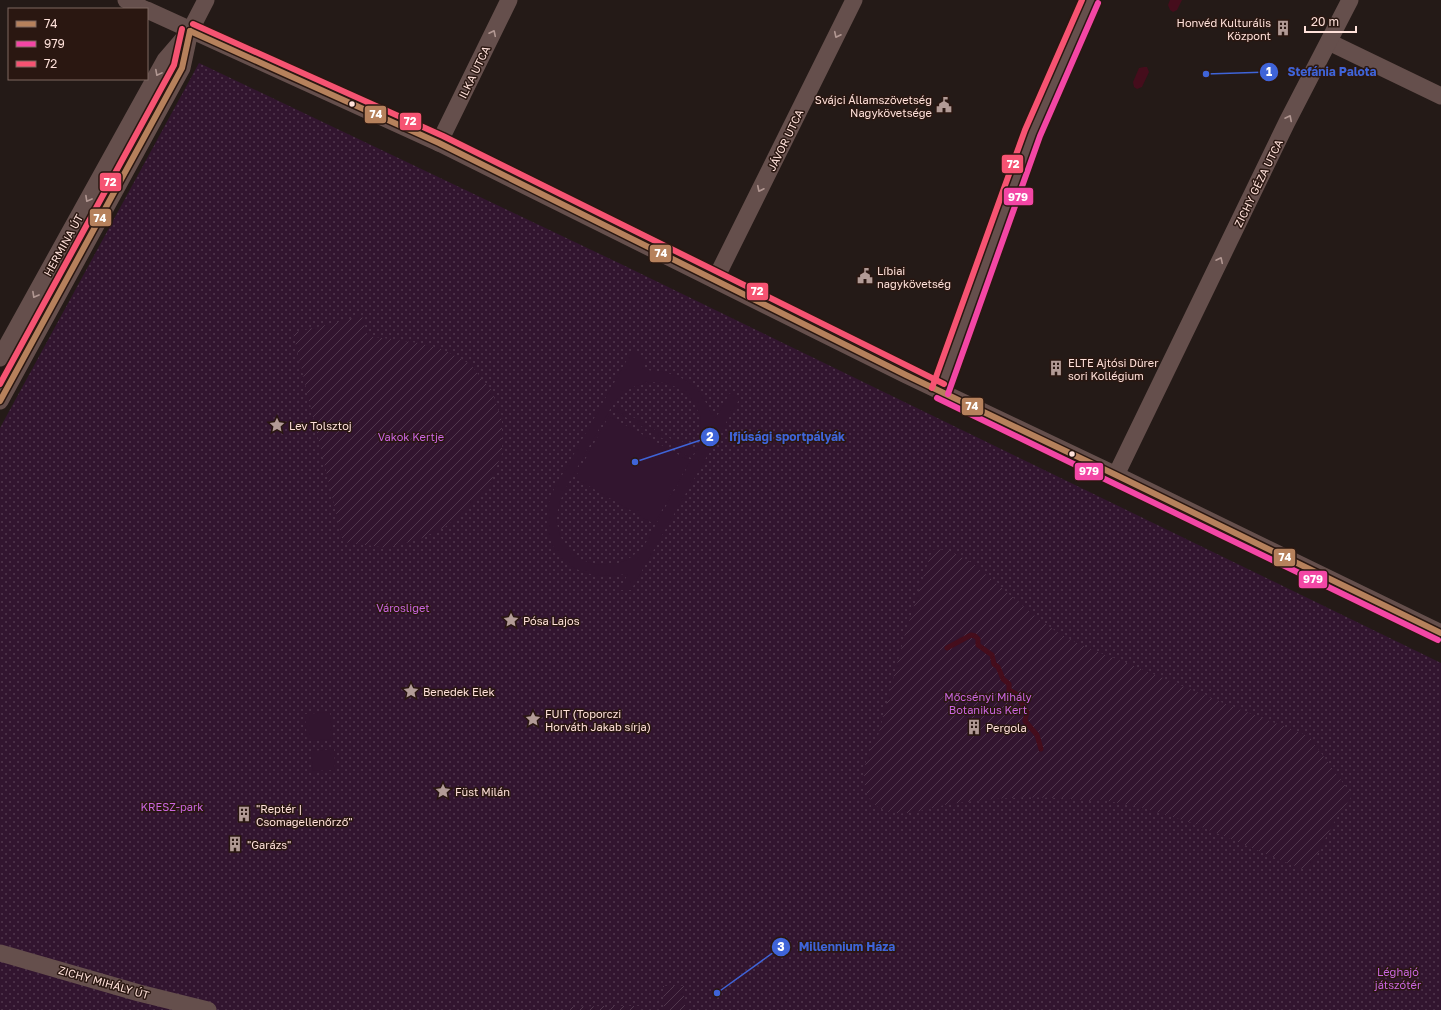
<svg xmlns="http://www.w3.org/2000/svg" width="1441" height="1010" viewBox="0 0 1441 1010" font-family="'Golos Text',sans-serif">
<defs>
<pattern id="park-dots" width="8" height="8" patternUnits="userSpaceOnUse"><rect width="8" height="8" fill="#32152f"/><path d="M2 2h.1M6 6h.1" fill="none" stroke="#51374d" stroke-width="1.8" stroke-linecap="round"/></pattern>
<pattern id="garden-furrows" width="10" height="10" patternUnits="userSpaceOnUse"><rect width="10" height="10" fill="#32152f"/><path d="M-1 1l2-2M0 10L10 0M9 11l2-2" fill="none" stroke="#51374d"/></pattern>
</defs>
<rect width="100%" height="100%" fill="#241a17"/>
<path fill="url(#park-dots)" d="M 199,63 L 625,266 L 1441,663 L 1441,1010 L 0,1010 L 0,428 Z"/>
<g fill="url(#garden-furrows)">
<path d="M 362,316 L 367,336 L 419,343 L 444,350 L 470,364 L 492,391 L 502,421 L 502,453 L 491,482 L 474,504 L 445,527 L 420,539 L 388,548 L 343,542 L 293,333 Z"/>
<path d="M 936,549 L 950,551 L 972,563 L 1041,621 L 1060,634 L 1087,648 L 1127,663 L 1228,705 L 1304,734 L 1310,738 L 1349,791 L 1351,797 L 1333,824 L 1318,853 L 1312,867 L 1308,870 L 1305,870 L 1192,823 L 1140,807 L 1097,799 L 1092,801 C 1045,795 997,797 950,804 C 932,807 907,817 890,812 C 865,806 861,783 866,761 C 869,753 870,746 877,740 L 905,634 L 932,550 Z"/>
<path d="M 663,986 L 684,986 L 684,1005 L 689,1005 L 689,1010 L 664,1010 Z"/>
<path d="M 605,1006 L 605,1010 L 565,1010 L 571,1007 Z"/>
<rect x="611" y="1006" width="28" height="4"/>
</g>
<g fill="#32152f" fill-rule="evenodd">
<path d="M 632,351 L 640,355 L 646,361 L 642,368 C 650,372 656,370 663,372 C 673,374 683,378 691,384 C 697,388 702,394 705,401 C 709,407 709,414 716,418 L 730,393 L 740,398 L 631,590 L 619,590 L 628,574 C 617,575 605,577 594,575 C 552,566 537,528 553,491 ZM 650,382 L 666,383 L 676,387 L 691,398 L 700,415 L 701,423 L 700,444 L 643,548 L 627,560 L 618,563 L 597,565 L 582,560 L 569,550 L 560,536 L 556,519 L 560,501 L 568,484 L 613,404 C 623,391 634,385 650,382 Z"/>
<path d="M 615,407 L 678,443 L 680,440 L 696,450 L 691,458 L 675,449 L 676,446 L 613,410 Z"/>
<path d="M 609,416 L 690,461 L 654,524 L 575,478 Z"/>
<path d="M 330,712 L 333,739 L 307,741 L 305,714 Z"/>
<path d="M 334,749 L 335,770 L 313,771 L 311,751 Z"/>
</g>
<g fill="#450d1c">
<path d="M 1170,0 L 1182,0 L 1177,10 L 1173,12 L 1170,10 L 1168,5 Z"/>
<path d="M 1144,67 L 1147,67 L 1149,72 L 1142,87 L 1137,89 L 1134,87 L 1133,82 L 1139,68 Z"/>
</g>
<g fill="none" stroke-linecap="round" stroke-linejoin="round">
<path stroke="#450d1c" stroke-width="5" d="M 947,648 L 971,635 L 975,636 L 978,639 L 978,645 L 992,655 L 994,664 L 998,667 L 1003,679 L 1009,684 L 1009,690 L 1016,694 L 1027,712 L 1025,721 L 1037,735 L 1041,749"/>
<g stroke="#654f4c" stroke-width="17">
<path d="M 126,0 L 144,9"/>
<path d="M 147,10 L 439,143 L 906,375 L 1116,475 L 1441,633"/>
<path d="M 1329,42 L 1441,96"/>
<path d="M 439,143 L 509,0"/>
<path d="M 715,280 L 854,0"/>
<path d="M 0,358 L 165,60 L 190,31 L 206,0"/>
<path d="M 940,391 L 1033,133 L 1091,0"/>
<path d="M 0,401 L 182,68 L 190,31"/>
<path d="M 1116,475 L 1287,122 L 1350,0"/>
<path d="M 0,953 L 139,993 L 208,1010"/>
</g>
<defs>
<g id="bus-1">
<path d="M 190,31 L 439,143 L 906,375 L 1116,475 L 1441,633"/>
<path d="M 0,401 L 182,68 L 190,31"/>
</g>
<g id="bus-2">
<path d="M 948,394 L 1040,136 L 1098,3"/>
<path d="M 937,398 L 1438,640"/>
</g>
<g id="bus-3">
<path d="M 193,24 L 443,136 L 944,384"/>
<path d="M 0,384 L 174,65 L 182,29"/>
<path d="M 932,388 L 1025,130 L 1082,0"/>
</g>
</defs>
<use href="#bus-1" stroke="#2a1711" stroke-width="9"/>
<use href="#bus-2" stroke="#2a1711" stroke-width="9"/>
<use href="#bus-3" stroke="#2a1711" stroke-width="9"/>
<use href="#bus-1" stroke="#b6815c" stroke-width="6"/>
<use href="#bus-2" stroke="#f346a5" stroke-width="6"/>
<use href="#bus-3" stroke="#f65372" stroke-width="6"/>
</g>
<defs><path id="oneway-chevron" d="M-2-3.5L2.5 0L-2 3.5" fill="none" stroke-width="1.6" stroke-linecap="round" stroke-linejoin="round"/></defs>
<g stroke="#b29893">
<use href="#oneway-chevron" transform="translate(493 33) rotate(-64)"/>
<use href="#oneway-chevron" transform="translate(837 35) rotate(116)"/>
<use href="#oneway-chevron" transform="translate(158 73) rotate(118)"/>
<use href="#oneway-chevron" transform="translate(1289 118) rotate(-63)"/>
<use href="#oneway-chevron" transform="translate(760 189) rotate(116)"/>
<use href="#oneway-chevron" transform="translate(88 199) rotate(119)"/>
<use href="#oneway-chevron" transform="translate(1220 260) rotate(-64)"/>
<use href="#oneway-chevron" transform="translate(35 295) rotate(119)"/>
</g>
<defs>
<symbol id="building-bare" viewBox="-9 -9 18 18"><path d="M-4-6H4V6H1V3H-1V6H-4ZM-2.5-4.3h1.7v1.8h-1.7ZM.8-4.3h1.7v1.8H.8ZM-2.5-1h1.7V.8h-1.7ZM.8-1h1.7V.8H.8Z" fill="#b29b96" stroke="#2a1711" stroke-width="2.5" paint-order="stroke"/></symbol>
<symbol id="civic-bare" viewBox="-9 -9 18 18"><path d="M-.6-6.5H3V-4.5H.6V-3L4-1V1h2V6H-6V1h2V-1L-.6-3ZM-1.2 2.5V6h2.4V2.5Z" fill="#b29b96" stroke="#2a1711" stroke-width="2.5" paint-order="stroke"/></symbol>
<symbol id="sight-bare" viewBox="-9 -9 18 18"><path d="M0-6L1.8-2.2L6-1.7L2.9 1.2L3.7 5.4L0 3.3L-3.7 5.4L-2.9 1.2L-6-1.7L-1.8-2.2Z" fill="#b29b96" stroke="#2a1711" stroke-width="2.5" paint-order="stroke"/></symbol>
</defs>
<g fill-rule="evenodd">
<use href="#building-bare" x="1272" y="17" width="22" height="22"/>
<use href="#civic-bare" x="933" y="94" width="22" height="22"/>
<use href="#civic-bare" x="854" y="265" width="22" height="22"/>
<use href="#building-bare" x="1045" y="357" width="22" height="22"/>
<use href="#sight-bare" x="266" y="414" width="22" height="22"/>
<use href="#sight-bare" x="500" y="609" width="22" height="22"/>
<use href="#sight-bare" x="400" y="680" width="22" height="22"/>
<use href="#sight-bare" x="522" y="708" width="22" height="22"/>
<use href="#building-bare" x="963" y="716" width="22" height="22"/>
<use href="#sight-bare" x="432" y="780" width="22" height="22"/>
<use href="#building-bare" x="233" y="803" width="22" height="22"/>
<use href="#building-bare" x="224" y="833" width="22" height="22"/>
</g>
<g fill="#ffe1da" stroke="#2a1711" stroke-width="1.5">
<circle cx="352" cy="104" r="3.5"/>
<circle cx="1072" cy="454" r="3.5"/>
</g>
<g text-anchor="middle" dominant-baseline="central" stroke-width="3" stroke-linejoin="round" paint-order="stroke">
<g font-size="11" fill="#ffe1da" stroke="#2a1711" text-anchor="start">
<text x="1271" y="22" text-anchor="end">Honvéd Kulturális<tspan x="1271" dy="13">Központ</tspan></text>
<text x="932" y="99" text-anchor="end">Svájci Államszövetség<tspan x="932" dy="13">Nagykövetsége</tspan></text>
<text x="877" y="270">Líbiai<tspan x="877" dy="13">nagykövetség</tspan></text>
<text x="1068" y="362">ELTE Ajtósi Dürer<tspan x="1068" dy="13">sori Kollégium</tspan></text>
<text x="289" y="425">Lev Tolsztoj</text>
<text x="523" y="620">Pósa Lajos</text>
<text x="423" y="691">Benedek Elek</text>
<text x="545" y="713">FUIT (Toporczi<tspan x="545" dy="13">Horváth Jakab sírja)</tspan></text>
<text x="986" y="727">Pergola</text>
<text x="455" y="791">Füst Milán</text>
<text x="256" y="808">"Reptér |<tspan x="256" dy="13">Csomagellenőrző"</tspan></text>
<text x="247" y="844">"Garázs"</text>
</g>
<g font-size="11" fill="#ffe1da" stroke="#2a1711">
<text transform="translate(474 72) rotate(-64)">ILKA UTCA</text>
<text transform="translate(785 140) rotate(-64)">JÁVOR UTCA</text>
<text transform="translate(1258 183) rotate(-64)">ZICHY GÉZA UTCA</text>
<text transform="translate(63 245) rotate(-61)">HERMINA ÚT</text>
<text transform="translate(104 982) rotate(16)">ZICHY MIHÁLY ÚT</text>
</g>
<g font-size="11" fill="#ca65df" stroke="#2a1711">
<text x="411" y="436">Vakok Kertje</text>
<text x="403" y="607">Városliget</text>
<text x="988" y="696">Mőcsényi Mihály<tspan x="988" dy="13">Botanikus Kert</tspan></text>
<text x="172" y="806">KRESZ-park</text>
<text x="1398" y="971">Léghajó<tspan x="1398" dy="13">játszótér</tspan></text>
</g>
</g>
<path fill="none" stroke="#3f64d8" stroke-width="1.5" d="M1206 74L1269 72M635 462L710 437M717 993L781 947"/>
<g fill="#3f64d8" stroke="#2a1711" stroke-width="1.5">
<circle cx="1206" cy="74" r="4"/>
<circle cx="635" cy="462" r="4"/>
<circle cx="717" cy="993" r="4"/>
<circle cx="1269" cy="72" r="10"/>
<circle cx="710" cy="437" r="10"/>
<circle cx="781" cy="947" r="10"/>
</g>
<g font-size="12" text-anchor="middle" font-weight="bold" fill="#fff">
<text x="1269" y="76">1</text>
<text x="710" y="441">2</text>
<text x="781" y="951">3</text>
</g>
<g font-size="12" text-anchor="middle" font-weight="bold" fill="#3f64d8" stroke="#2a1711" stroke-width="3" stroke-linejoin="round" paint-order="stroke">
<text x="1332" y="76">Stefánia Palota</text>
<text x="787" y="441">Ifjúsági sportpályák</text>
<text x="847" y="951">Millennium Háza</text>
</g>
<g stroke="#2a1711" stroke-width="1.5">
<rect x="364" y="105" width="23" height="19" rx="4" fill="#b6815c"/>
<rect x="399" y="112" width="23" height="19" rx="4" fill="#f65372"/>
<rect x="1001" y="154" width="23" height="20" rx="4" fill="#f65372"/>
<rect x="99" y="172" width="23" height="20" rx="4" fill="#f65372"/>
<rect x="1003" y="187" width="31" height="19" rx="4" fill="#f346a5"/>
<rect x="89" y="208" width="23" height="19" rx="4" fill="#b6815c"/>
<rect x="649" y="244" width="23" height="19" rx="4" fill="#b6815c"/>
<rect x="746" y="282" width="23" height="19" rx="4" fill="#f65372"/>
<rect x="961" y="397" width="23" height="19" rx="4" fill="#b6815c"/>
<rect x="1074" y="462" width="30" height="19" rx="4" fill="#f346a5"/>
<rect x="1273" y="548" width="23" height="19" rx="4" fill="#b6815c"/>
<rect x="1298" y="570" width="30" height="19" rx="4" fill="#f346a5"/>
</g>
<g font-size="11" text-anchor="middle" font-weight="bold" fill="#fff">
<text x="376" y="118">74</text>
<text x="410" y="125">72</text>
<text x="1013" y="168">72</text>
<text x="110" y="186">72</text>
<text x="1018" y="201">979</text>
<text x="100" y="222">74</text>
<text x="661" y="257">74</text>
<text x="757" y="295">72</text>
<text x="972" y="410">74</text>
<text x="1089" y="475">979</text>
<text x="1285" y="561">74</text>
<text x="1313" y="583">979</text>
</g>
<rect x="8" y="8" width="140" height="72" fill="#2a1711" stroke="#7f6861"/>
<rect x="16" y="21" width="20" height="6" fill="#b6815c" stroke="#7f6861"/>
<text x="44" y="28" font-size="12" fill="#ffe1da">74</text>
<rect x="16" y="41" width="20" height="6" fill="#f346a5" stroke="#7f6861"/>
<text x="44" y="48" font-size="12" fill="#ffe1da">979</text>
<rect x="16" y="61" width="20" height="6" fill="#f65372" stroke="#7f6861"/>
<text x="44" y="68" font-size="12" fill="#ffe1da">72</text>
<path d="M1305 26v6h51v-6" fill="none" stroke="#ffe1da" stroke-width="2"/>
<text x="1311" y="26" font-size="12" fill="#ffe1da" stroke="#2a1711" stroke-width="3" paint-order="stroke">20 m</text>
</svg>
